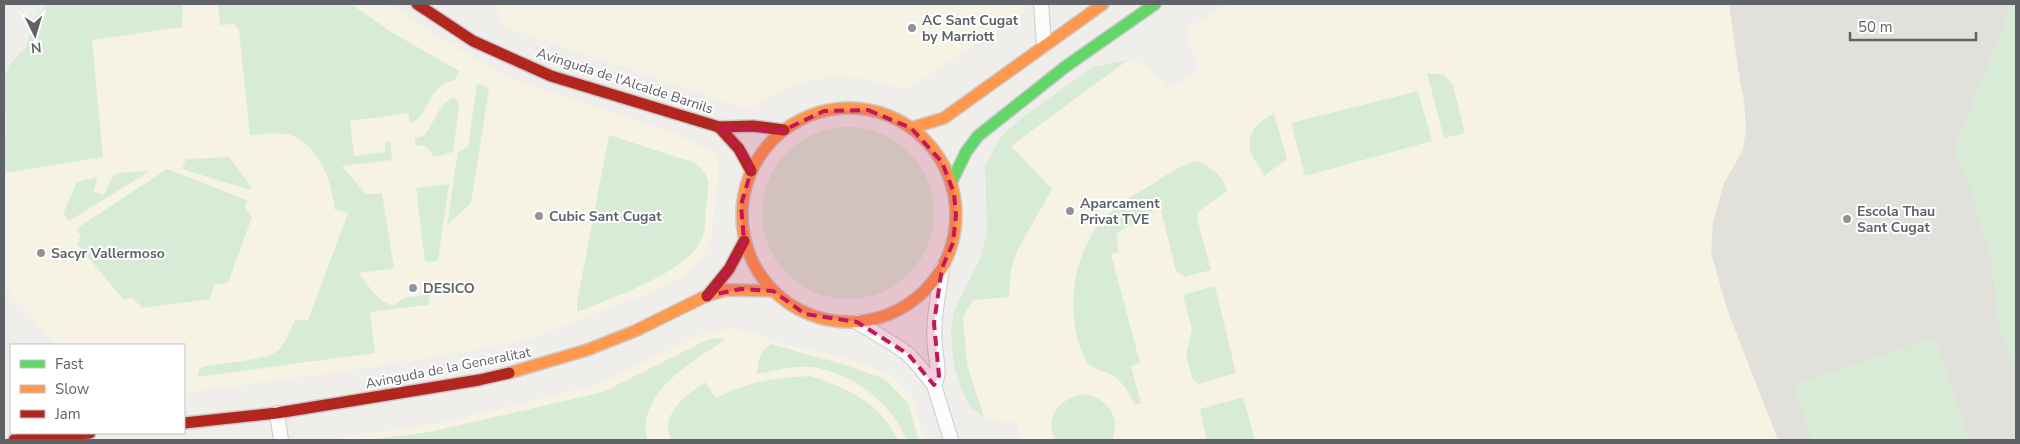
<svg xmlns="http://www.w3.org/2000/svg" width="2020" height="444" viewBox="0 0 2020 444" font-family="'Nunito Sans',sans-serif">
<rect width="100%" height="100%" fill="#efeeea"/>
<g fill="#f7f3e4">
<path d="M 183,4 L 388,4 L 447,42 L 510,79 L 678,135 L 715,154 L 719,166 L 711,237 L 702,259 L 684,276 L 646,294 L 524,341 L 365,368 L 184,393 L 184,345 L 58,345 L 4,286 L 4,172 L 102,157 L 92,40 L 181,27 Z"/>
<path d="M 495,4 L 1025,4 L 1024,14 L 906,89 L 866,79 L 832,76 L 791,85 L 747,109 L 505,27 Z"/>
<path d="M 1229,4 L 1729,4 L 1739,75 L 1744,102 L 1746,128 L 1744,150 L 1724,183 L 1711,253 L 1727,309 L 1778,440 L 1021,440 L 1016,421 L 999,422 L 984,417 L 967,365 L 963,317 L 973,300 L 1009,297 L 1011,269 L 1016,251 L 1052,189 L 1011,146 L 1128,60 L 1138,62 L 1154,75 L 1166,90 L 1200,70 L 1189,41 L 1188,29 Z"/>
<path d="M 733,329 L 757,334 L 786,345 L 846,358 L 889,374 L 911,396 L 924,440 L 323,440 L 436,424 L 598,385 L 704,333 Z"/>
</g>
<path fill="#e2e0da" d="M 1729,4 L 2012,4 L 1954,152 L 1970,187 L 1992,263 L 1999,324 L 2016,375 L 2016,440 L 1778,440 L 1727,309 L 1711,253 L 1713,222 L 1724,183 L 1743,150 L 1746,128 L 1744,100 L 1739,75 Z"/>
<g fill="#d8ebd6">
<path d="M 49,4 L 183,4 L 182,27 L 92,40 L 103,157 L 4,173 L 4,144 L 6,131 L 4,77 L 10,64 L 26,47 L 36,16 Z"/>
<path d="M 218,4 L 351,4 L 393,33 L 459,71 L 455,80 C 427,85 432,113 410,124 L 408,113 L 350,121 L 354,156 L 385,152 L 385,141 L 390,141 L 392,160 L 342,166 L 366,194 L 382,194 L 394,268 L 359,273 C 369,285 378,305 395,305 L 403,298 L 430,294 L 428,305 L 370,312 L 375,353 L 197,377 L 199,369 L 205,366 C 222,363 264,361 277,351 C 286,344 290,330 295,320 L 308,320 L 348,213 L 335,210 C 332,182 318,139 285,134 C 274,132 261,135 250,135 L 239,30 L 234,24 L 220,25 Z"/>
<path d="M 2012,4 L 2016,4 L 2016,375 L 1999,324 L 1992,263 L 1970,188 L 1954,152 Z"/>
<path d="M 1128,60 L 1011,146 L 1052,189 L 1018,249 L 1011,269 L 1009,297 L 973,300 L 963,317 L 967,365 L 984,417 L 971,408 L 961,388 L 954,365 L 951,333 L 954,311 L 981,256 L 987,231 L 985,166 L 1001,137 L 1020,119 L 1093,67 Z"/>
<path d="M 1427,73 L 1444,75 L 1453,85 L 1465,133 L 1444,138 Z"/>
<path d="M 477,83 L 489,88 L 471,203 L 447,225 L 458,152 L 468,147 Z"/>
<path d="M 1418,91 L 1432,141 L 1305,176 L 1291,123 Z"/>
<path d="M 454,98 L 458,102 L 459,106 L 453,152 L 433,157 C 430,147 425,145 415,146 L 415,138 L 424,136 C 434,125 438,102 454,98 Z"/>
<path d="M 1274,114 L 1287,159 L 1264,176 C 1261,168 1255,162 1252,155 C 1244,136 1258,120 1274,114 Z"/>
<circle cx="848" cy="213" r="86"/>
<path d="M 609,135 L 695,163 C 712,177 709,186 706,207 C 705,217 706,232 701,241 C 684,274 611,298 577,312 L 577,303 Z"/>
<path d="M 229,157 L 251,186 L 250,190 L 182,169 L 186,159 Z"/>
<path d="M 1196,161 C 1212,167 1222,174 1227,191 L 1199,211 L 1197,218 L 1211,270 L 1185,277 L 1176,271 L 1160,207 L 1116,234 L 1119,252 L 1111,254 L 1140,363 L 1131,366 L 1141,403 L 1135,405 C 1129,394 1123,381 1112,375 C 1101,369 1089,370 1084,357 C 1064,312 1072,254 1105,217 C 1117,204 1135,195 1149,186 C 1164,177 1179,165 1196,161 Z"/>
<path d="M 167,169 L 247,200 L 245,208 L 252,217 L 228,283 L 214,285 L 210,299 L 142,308 L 133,298 L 124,300 L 77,244 L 81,236 L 76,229 Z"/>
<path d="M 150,171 L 69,221 L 63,214 L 77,182 L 98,177 L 93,191 L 104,195 L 113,176 L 119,173 Z"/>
<path d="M 449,184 L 438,261 L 425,262 L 416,188 Z"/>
<path d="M 1215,286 L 1236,373 L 1198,384 L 1192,378 L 1186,354 L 1192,330 L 1183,295 Z"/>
<path d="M 1934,337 L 1970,440 L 1812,440 L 1793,385 Z"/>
<path d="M 714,338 L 726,339 C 692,363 637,391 647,440 L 367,440 L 430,432 L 603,392 L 703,342 Z"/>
<path d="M 771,344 L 842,364 L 883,378 L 909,404 L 918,440 L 907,440 C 891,404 857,376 818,368 C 798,364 777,370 757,374 C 758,360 759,352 771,344 Z"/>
<path d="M 810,376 C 847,387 881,404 898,440 L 671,440 C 659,415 686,395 705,382 L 716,398 C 749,381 774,378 810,376 Z"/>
<path d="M 1085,394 C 1107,398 1122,418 1112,440 L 1055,440 C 1043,417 1062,396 1085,394 Z"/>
<path d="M 1243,397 L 1255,440 L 1207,440 L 1200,409 Z"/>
</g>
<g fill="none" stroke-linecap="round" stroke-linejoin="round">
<defs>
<g id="street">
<path d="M 1041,4 L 1044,45"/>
<path d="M 857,322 L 895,345 L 908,354 L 918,365 L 934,385 L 951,440"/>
<path d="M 934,385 C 941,373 936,361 935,347 C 932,321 939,294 942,268"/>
<path d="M 277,413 L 281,440"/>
</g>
<path id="fast" d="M 951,183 L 966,152 L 978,136 L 1065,67 L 1155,4"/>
<g id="slow">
<circle cx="849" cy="215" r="107"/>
<path d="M 911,128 L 944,118 L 1103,4"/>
<path d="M 509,373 L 587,350 L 635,331 L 706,296 L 726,290 L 773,291"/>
</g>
<g id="jam">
<path d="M 417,4 L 473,41 L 551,76 L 719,127 L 753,126 L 784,130"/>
<path d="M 719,127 L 739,149 L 751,171"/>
<path d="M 707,296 L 729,269 L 744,241"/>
<path d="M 184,423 L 277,413 L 479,380 L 509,373"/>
<path d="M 14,440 L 90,433"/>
</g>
</defs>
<use href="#street" stroke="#cbcccc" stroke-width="16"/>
<use href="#fast" stroke="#cacacb" stroke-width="14"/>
<use href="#slow" stroke="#cacacb" stroke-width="14"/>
<use href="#jam" stroke="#cacacb" stroke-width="14"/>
<use href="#street" stroke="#fdfcfc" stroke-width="14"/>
<use href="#fast" stroke="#63d668" stroke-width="11"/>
<use href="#slow" stroke="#ff974d" stroke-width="11"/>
<use href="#jam" stroke="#b3261e" stroke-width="11"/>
</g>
<path fill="#c2185b" fill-opacity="0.2" stroke="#c2185b" stroke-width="4" stroke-dasharray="10 6" stroke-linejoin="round" d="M 868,110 L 911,128 L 942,162 L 954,193 L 956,215 L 953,243 L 942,268 L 934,323 L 939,376 L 934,385 L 908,354 L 857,322 L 805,314 L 773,291 L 741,289 L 706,296 L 729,269 L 744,241 L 741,205 L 751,171 L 739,149 L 719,127 L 784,130 L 824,111 Z"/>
<g fill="#919496" stroke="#fff" stroke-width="2">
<circle cx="912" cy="28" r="5"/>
<circle cx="1070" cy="211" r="5"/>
<circle cx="539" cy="216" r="5"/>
<circle cx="1847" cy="219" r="5"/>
<circle cx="41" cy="253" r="5"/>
<circle cx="413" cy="288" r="5"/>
</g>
<g text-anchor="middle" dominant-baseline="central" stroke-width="4" stroke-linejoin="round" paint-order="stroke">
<g font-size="14" font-weight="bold" fill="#5f6368" stroke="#fff" text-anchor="start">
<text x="922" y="20">AC Sant Cugat<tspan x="922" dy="16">by Marriott</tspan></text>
<text x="1080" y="203">Aparcament<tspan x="1080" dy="16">Privat TVE</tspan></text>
<text x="1857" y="211">Escola Thau<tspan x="1857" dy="16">Sant Cugat</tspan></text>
<text x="549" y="216">Cubic Sant Cugat</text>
<text x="51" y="253">Sacyr Vallermoso</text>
<text x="423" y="288">DESICO</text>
</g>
<g font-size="14" fill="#5f6368" stroke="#fff">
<text transform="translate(625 81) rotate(18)">Avinguda de l'Alcalde Barnils</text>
<text transform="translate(448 368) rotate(-11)">Avinguda de la Generalitat</text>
</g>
</g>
<rect width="2020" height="444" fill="none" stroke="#5f6368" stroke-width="10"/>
<rect x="10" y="344" width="175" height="90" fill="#ffffff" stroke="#bfc1c3"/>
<rect x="20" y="360" width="25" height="8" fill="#63d668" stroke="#bfc1c3"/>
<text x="55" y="369" font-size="15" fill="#5f6368">Fast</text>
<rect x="20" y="385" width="25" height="8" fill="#ff974d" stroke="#bfc1c3"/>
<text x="55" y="394" font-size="15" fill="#5f6368">Slow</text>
<rect x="20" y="410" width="25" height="8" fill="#b3261e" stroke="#bfc1c3"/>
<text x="55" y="419" font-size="15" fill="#5f6368">Jam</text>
<g transform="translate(35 35) rotate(175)" stroke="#ffffff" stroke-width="4" paint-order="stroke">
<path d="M0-4L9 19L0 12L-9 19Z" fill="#5f6368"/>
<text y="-8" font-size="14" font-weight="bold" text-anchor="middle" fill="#5f6368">N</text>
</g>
<path d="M1850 32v8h126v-8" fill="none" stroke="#5f6368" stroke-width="2.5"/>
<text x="1858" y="32" font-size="15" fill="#5f6368" stroke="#ffffff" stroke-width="4" paint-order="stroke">50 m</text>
</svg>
